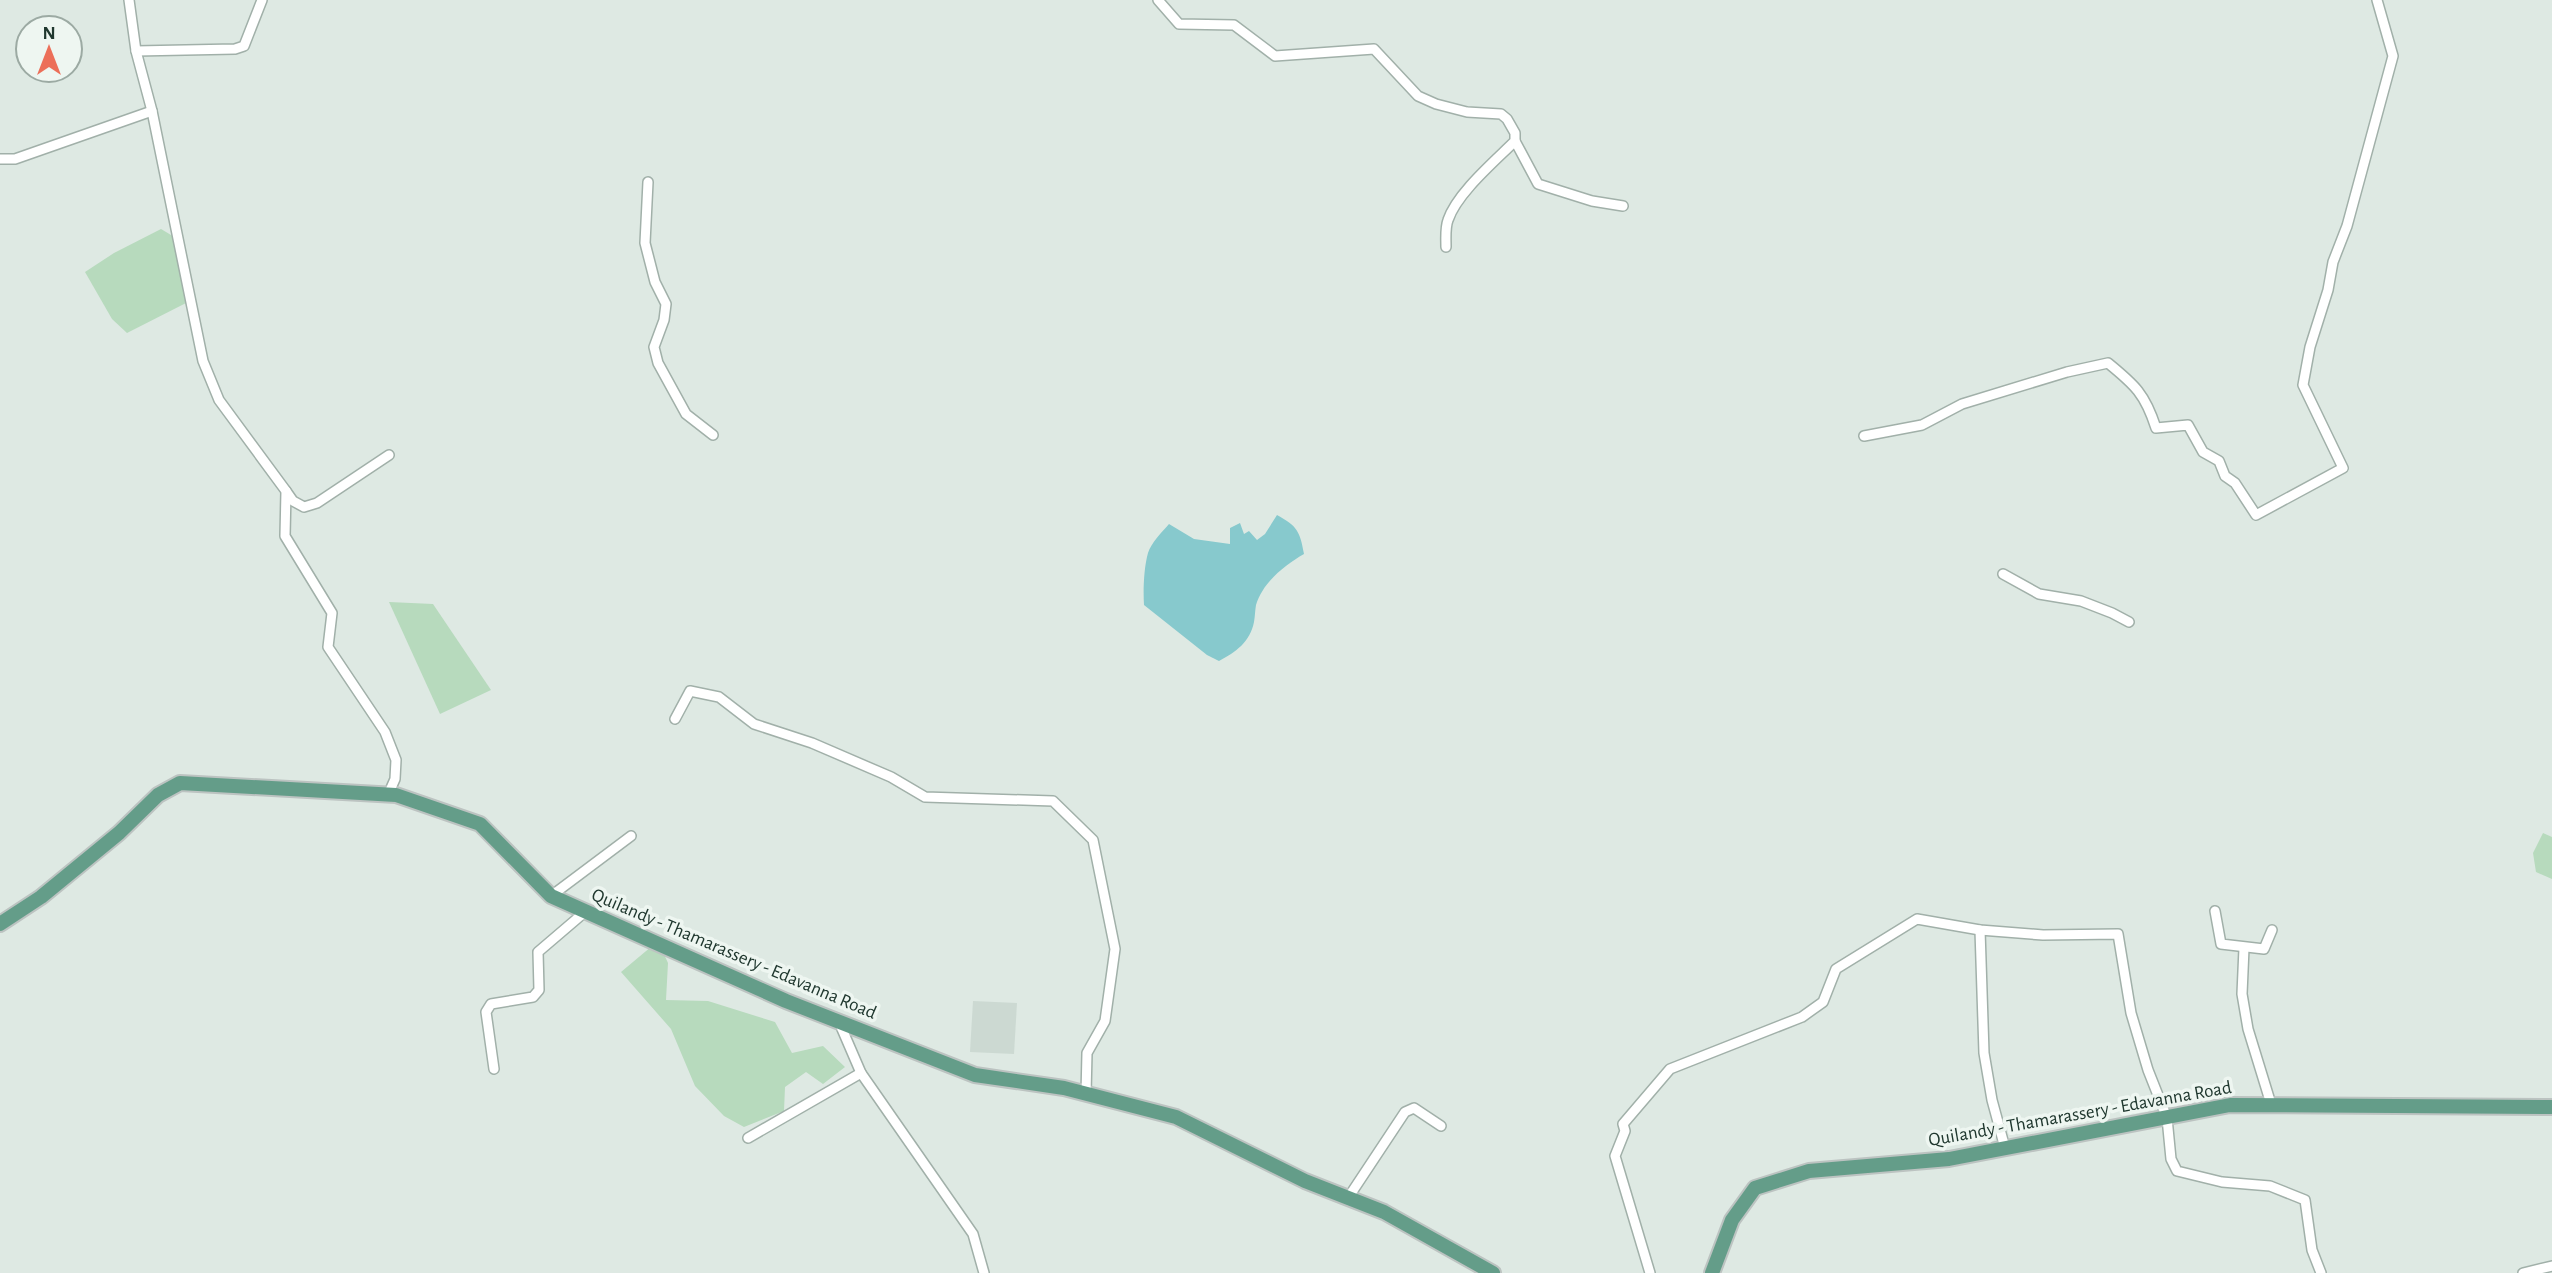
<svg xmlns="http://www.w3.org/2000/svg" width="2552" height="1273" viewBox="0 0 2552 1273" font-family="'Alegreya Sans',sans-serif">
<rect width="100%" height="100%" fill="#dee9e3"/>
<path fill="#ccd9d2" d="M 973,1001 L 1017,1003 L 1014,1054 L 970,1052 Z"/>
<g fill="#b7dabd">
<path d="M 161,229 L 176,238 L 188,302 L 127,333 L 112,319 L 85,272 L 114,253 Z"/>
<path d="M 389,602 L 433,604 L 491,690 L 440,714 Z"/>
<path d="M 2543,833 L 2552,837 L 2552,879 L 2536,872 L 2533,853 Z"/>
<path d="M 658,941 L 668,963 L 666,1000 L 708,1001 L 775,1022 L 792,1053 L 823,1046 L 845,1067 L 823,1084 L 806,1072 L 785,1087 L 784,1111 L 744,1127 L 724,1116 L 695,1086 L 671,1029 L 621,972 Z"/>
</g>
<path fill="#87c9cd" d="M 1277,515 C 1297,526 1300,531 1304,554 C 1285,565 1263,582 1256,605 C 1255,611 1255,616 1254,622 C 1250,642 1236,652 1219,661 L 1207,655 L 1144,605 C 1143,590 1144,567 1148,553 C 1151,543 1162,532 1169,524 L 1194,539 L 1230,544 L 1230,528 L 1240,523 L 1244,534 L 1249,531 L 1257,540 L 1265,534 Z"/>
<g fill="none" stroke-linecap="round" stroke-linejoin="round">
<defs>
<g id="street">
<path d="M 129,0 L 136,51 L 152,111 L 203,361 L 219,400 L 286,491 L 285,536 L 332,613 L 328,647 L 385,732 L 396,760 L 395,779 L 388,795"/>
<path d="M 1158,0 L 1179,24 L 1234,25 L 1275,56 L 1374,49 L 1418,96 L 1436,104 L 1467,112 L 1501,114 L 1507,119 L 1515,133 L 1515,141 C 1495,161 1457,193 1448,220 C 1445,228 1446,238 1446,247"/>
<path d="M 136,51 L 235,49 L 244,46 L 262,0"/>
<path d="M 1515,141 L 1538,184 L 1592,201 L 1623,206"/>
<path d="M 0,159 L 15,159 L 152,111"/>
<path d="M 648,182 L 645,243 L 655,282 L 666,304 L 664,320 L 654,347 L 658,363 L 686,414 L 713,435"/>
<path d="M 1864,436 L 1922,425 L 1962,404 L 2067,372 L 2108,363 C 2135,385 2145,394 2156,428 L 2188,425 L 2203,452 L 2219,461 L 2225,476 L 2235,483 L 2256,515 L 2343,468 L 2303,385 L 2310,347 L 2328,290 L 2333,262 L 2347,226 L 2393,56 L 2377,0"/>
<path d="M 286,491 L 293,501 L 304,507 L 317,503 L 389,455"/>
<path d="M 2003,574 L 2039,594 L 2081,601 L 2112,613 L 2129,622"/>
<path d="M 675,719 L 690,691 L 719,697 L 754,724 L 812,743 L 891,777 L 925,797 L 1053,801 L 1093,840 L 1115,949 L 1105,1021 L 1087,1053 L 1086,1094"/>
<path d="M 551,896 L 631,836"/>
<path d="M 2215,911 L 2221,944 L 2264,949 L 2272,930"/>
<path d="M 1980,930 L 1984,1053 L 1992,1100 L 2005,1148"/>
<path d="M 2244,948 L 2242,994 L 2248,1029 L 2271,1104"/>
<path d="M 839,1022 L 861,1073 L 973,1234 L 984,1273"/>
<path d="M 494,1069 L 486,1012 L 491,1004 L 533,997 L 539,990 L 538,952 L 586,911"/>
<path d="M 748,1138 L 861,1073"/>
<path d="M 1348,1198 L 1405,1112 L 1414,1108 L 1441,1126"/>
<path d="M 1650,1273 L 1615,1156 L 1625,1131 L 1623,1124 L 1670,1069 L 1802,1017 L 1823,1002 L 1836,969 L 1917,919 L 1980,930 L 2043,935 L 2118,934 L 2131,1013 L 2148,1070 L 2167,1118 L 2171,1159 L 2177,1171 L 2222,1182 L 2270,1186 L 2305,1200 L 2312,1250 L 2321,1273"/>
<path d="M 2523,1273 L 2552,1266"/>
</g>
<g id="primary">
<path d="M 0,924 L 41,897 L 119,833 L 158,795 L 180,783 L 396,795 L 480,824 L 551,896 L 786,1001 L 975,1075 L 1064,1088 L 1176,1117 L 1305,1181 L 1384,1212 L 1493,1273"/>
<path d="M 1712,1273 L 1732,1220 L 1755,1188 L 1809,1171 L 1949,1159 L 2230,1105 L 2552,1107"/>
</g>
</defs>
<use href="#street" stroke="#a1b0a9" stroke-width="12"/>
<use href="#primary" stroke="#bcc3c1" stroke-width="18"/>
<use href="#street" stroke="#fff" stroke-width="9"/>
<use href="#primary" stroke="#649d89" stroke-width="14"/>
</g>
<g text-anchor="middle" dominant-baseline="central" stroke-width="7" stroke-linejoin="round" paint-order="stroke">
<g font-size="19" fill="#20382f" stroke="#eef6f1">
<text transform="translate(734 954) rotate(23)">Quilandy - Thamarassery - Edavanna Road</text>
<text transform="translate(2080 1114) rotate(-10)">Quilandy - Thamarassery - Edavanna Road</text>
</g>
</g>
<g transform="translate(49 49)"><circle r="33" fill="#eef6f1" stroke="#9caaa3" stroke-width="2"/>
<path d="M0-5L12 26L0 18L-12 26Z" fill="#ec6f59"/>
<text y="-10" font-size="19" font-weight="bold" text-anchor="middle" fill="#20382f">N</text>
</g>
</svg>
